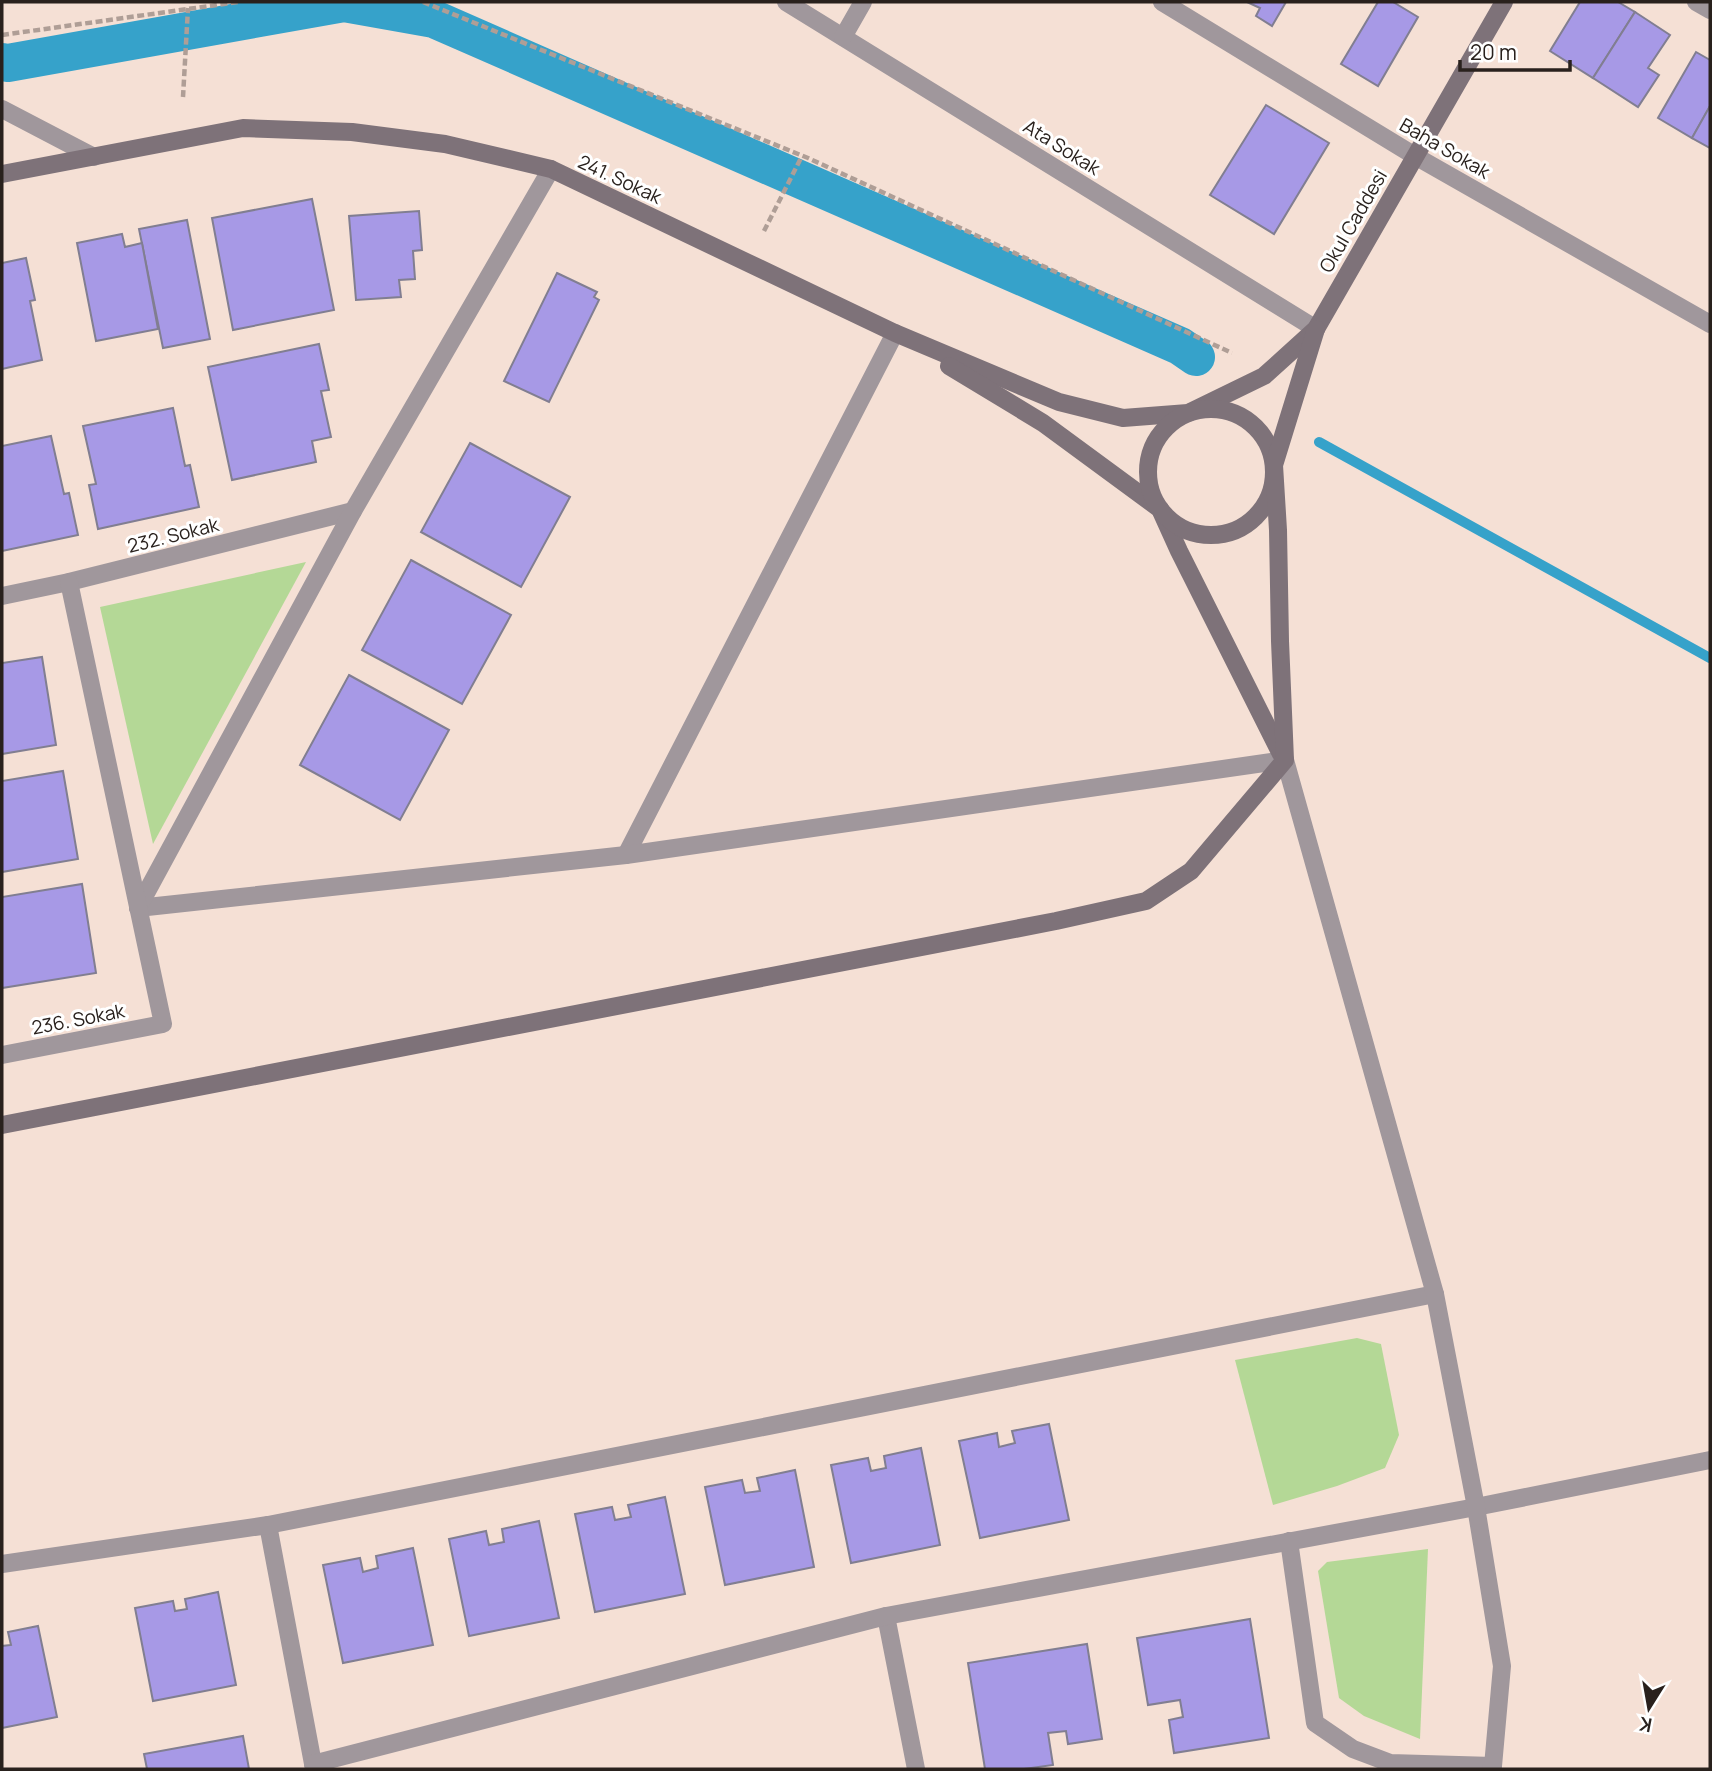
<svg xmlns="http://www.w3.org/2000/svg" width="1712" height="1771" viewBox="0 0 1712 1771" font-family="Manrope,sans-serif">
<rect width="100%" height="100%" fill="#f5e0d5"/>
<g fill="#b4d896">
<path d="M 306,562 L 153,844 L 100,607 Z"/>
<path d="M 1357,1338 L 1381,1344 L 1399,1435 L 1385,1468 L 1337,1486 L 1273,1505 L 1235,1360 Z"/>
<path d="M 1428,1549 L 1420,1739 L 1364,1716 L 1339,1698 L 1318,1571 L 1327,1562 Z"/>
</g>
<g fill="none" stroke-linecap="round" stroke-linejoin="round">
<path stroke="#36a2ca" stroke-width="10" d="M 1319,442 L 1710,658"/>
<path stroke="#36a2ca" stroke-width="38" d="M 2,62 L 8,63 L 344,3 L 434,19 L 1180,346 L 1196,357"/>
</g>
<g fill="#a799e6" stroke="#817e91" stroke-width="2">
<path d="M 1247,2 L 1286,2 L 1272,26 L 1256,16 L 1260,8 Z"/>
<path d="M 1378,2 L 1393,2 L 1418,17 L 1378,86 L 1341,64 Z"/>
<path d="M 1580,2 L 1618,2 L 1635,12 L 1593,78 L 1550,51 Z"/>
<path d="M 1635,12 L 1670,35 L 1648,68 L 1659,75 L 1638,107 L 1593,78 Z"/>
<path d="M 1696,52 L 1710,60 L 1710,106 L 1692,138 L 1658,118 Z"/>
<path d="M 1266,105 L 1329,143 L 1274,234 L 1210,195 Z"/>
<path d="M 1710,106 L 1710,148 L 1692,138 Z"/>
<path d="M 312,199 L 334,310 L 233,330 L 212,218 Z"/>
<path d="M 419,211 L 422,250 L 413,251 L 415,279 L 399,280 L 401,297 L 356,300 L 349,216 Z"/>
<path d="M 187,220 L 210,339 L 163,348 L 139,229 Z"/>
<path d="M 122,234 L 125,247 L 142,243 L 158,329 L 96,341 L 77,243 Z"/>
<path d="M 26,258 L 35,300 L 30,301 L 42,360 L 2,369 L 2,263 Z"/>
<path d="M 557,273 L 597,292 L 594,297 L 599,300 L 549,402 L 504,381 Z"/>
<path d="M 319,344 L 329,390 L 321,391 L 331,437 L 312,441 L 316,462 L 232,480 L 208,367 Z"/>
<path d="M 173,408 L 185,466 L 190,465 L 199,507 L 98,529 L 89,485 L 96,484 L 83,426 Z"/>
<path d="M 51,436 L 64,494 L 69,493 L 78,535 L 2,551 L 2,446 Z"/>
<path d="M 470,443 L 570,497 L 521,587 L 421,532 Z"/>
<path d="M 411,560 L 511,615 L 462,704 L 362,650 Z"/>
<path d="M 42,657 L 56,745 L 2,754 L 2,663 Z"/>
<path d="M 349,675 L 449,730 L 400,820 L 300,765 Z"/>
<path d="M 63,771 L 78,859 L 2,872 L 2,781 Z"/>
<path d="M 82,884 L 96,973 L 2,988 L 2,897 Z"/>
<path d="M 1049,1424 L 1069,1520 L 980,1538 L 959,1441 L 997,1433 L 999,1447 L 1015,1443 L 1012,1431 Z"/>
<path d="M 921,1448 L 940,1545 L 851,1563 L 831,1465 L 868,1458 L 871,1471 L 886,1468 L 884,1456 Z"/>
<path d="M 795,1470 L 814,1567 L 725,1585 L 705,1487 L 742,1480 L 745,1493 L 760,1491 L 757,1478 Z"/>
<path d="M 665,1497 L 685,1594 L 595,1612 L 575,1514 L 612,1507 L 615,1520 L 631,1517 L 628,1505 Z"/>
<path d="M 539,1521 L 559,1618 L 469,1636 L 449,1539 L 486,1531 L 489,1545 L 504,1542 L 502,1529 Z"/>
<path d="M 413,1548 L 433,1645 L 343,1663 L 323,1565 L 360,1558 L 363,1572 L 378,1568 L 376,1556 Z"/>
<path d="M 218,1592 L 236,1685 L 153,1701 L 135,1608 L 173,1601 L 175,1611 L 187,1609 L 185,1599 Z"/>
<path d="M 1250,1619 L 1269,1738 L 1174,1753 L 1169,1720 L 1183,1717 L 1180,1700 L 1148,1705 L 1137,1638 Z"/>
<path d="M 38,1626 L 57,1717 L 2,1728 L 2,1646 L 11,1645 L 8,1632 Z"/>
<path d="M 1087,1644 L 1102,1739 L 1068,1744 L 1066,1731 L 1048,1733 L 1053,1765 L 1024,1769 L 985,1769 L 968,1663 Z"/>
<path d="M 243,1736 L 249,1769 L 147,1769 L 144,1754 Z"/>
</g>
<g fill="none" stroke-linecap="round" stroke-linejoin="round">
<g stroke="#af9e96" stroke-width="4.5" stroke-dasharray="7 3.5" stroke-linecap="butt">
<path d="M 423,2 L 808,158 L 1232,353"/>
<path d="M 2,35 L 238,2"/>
<path d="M 183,97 L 188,8"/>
<path d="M 764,231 L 802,156"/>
</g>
<g stroke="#a0979c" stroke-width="18">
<path d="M 786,2 L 1316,329"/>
<path d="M 1162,2 L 1415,156 L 1710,324"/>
<path d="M 1696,2 L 1710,10"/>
<path d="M 843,37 L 863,2"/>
<path d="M 2,109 L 94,157"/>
<path d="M 2,596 L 69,582 L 353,511"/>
<path d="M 626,855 L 895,333"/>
<path d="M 138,908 L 626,855 L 1285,760"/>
<path d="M 138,908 L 353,511 L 551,169"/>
<path d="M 2,1055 L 163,1024 L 69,582"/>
<path d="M 268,1525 L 314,1769"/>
<path d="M 1289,1541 L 1315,1723 L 1353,1749 L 1390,1763 L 1493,1766"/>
<path d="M 2,1564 L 268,1525 L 1435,1294"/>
<path d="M 886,1616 L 916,1769"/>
<path d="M 313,1764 L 886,1616 L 1476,1507 L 1710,1460"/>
</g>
<path stroke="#a0979c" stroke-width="18" d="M 1285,760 L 1435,1294 L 1476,1507 L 1502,1666 L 1493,1766 L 1491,1769"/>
<g stroke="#7e7279" stroke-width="18">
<path d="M 2,174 L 243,128 L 352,132 L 445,144 L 551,169 L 895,333 L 1059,402 L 1123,418 L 1188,413 L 1264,376 L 1316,329 L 1504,2"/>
<path d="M 949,366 L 1043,423 L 1160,509 L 1179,551 L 1281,754"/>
<circle cx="1211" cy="472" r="63"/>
<path d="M 2,1125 L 1056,921 L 1146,901 L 1191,871 L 1285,760 L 1280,641 L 1278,530 L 1274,465 L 1316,329"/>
</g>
</g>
<g text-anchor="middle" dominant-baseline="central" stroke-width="6" stroke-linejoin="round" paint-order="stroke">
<g font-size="19" fill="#29211d" stroke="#fff">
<text transform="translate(1062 147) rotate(32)">Ata Sokak</text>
<text transform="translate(1445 148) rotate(30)">Baha Sokak</text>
<text transform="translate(620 179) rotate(25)">241. Sokak</text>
<text transform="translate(1353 221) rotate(-60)">Okul Caddesi</text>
<text transform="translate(173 535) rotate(-14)">232. Sokak</text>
<text transform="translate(78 1019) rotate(-11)">236. Sokak</text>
</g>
</g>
<rect width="1712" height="1771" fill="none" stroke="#29211d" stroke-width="7"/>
<g transform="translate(1649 1708) rotate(191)" stroke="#ffffff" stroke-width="5" paint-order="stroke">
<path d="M0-5L12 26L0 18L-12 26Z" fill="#29211d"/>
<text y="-10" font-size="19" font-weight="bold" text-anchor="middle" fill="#29211d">K</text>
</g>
<path d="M1460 60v10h110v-10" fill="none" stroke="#29211d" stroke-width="3.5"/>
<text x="1470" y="60" font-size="21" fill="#29211d" stroke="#ffffff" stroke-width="5" paint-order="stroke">20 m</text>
</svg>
